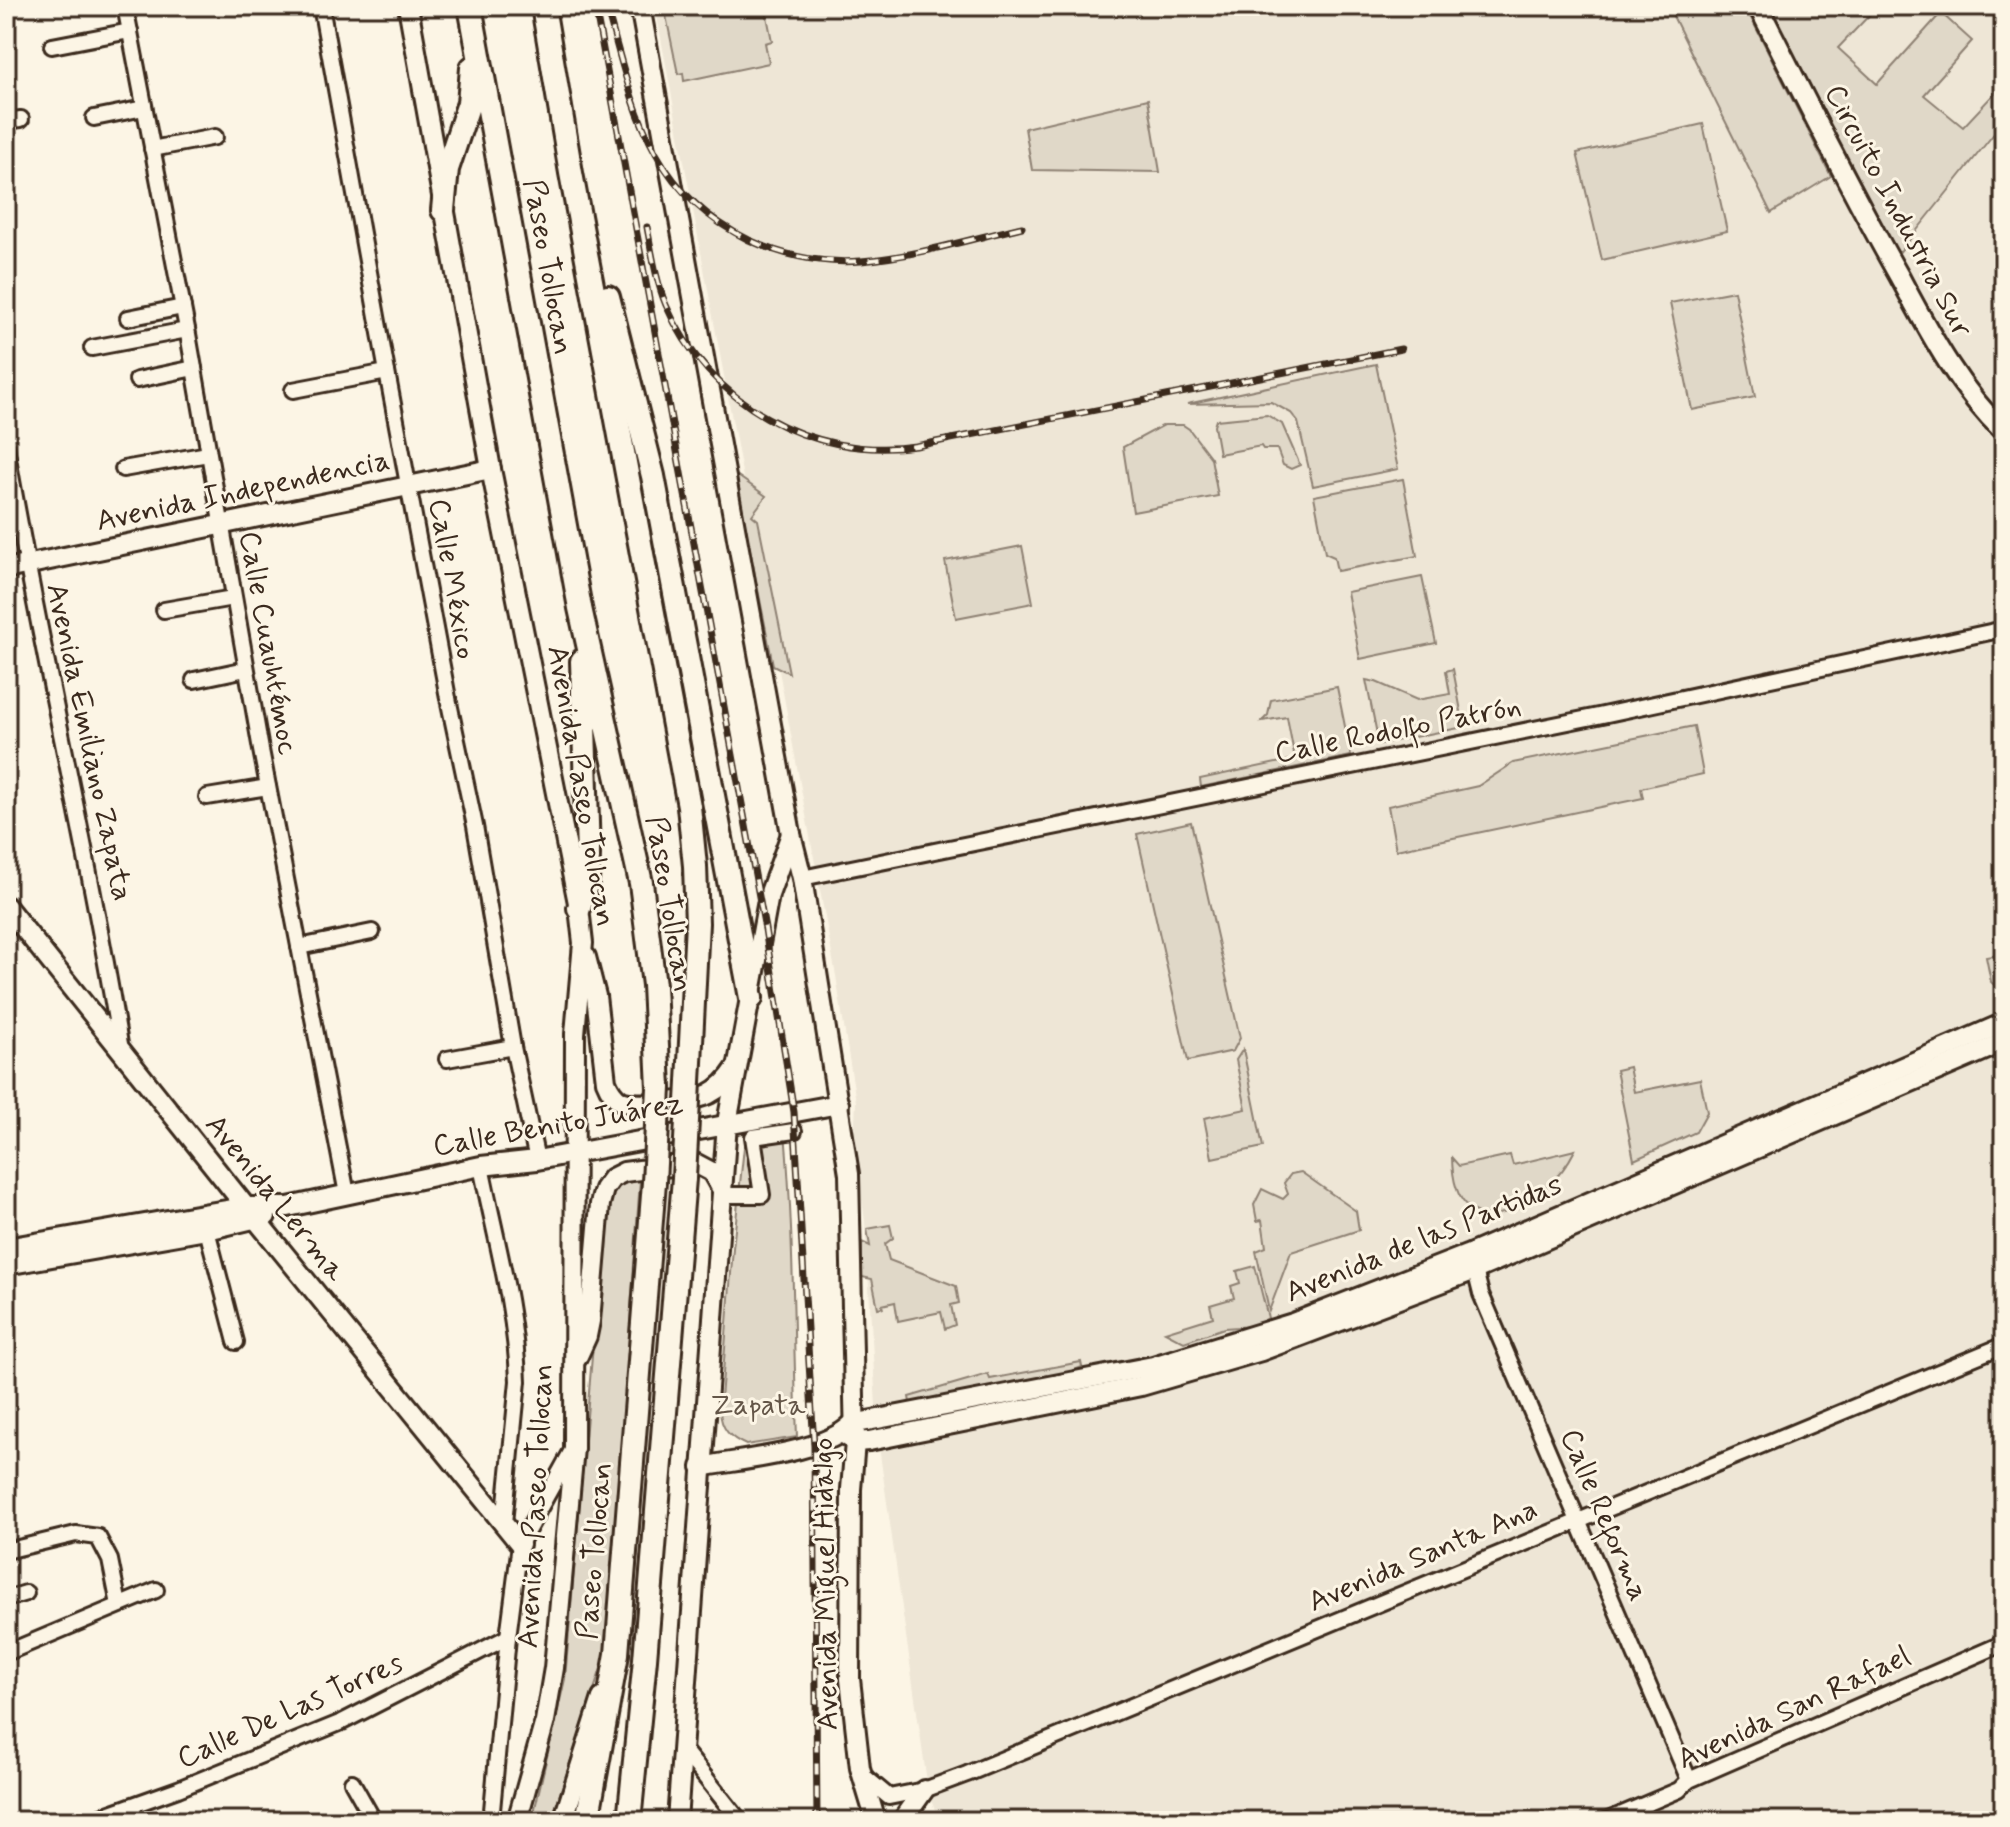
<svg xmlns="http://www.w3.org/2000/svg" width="2010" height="1827" viewBox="0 0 2010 1827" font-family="Mynerve,sans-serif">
<rect width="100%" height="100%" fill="#fcf5e5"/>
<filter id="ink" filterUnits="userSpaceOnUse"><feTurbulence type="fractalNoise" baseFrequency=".0125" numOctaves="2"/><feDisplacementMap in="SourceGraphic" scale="16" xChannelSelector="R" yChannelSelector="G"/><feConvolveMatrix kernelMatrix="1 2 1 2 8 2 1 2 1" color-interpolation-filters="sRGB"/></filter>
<g filter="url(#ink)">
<path fill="#eee6d6" d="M 655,6 L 2004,6 L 2004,1821 L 1678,1821 L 1675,1813 L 1655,1821 L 940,1821 L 929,1796 L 878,1440 L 865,1221 L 854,1143 L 856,1102 L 836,976 Z"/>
<g fill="#e0d8c8" stroke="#8e8173" stroke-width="2">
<path d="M 664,6 L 732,6 L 733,10 L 765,6 L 772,41 L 765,43 L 769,63 L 684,81 L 683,73 L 678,74 Z"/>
<path d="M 1668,6 L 1745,6 L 1831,176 L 1771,213 Z"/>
<path d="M 1769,6 L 1878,6 L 1838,48 L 1877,84 L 1941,13 L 1972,41 L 1924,95 L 1963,127 L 2004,83 L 2004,121 L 1898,254 Z"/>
<path d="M 1148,99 L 1160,172 L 1032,170 L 1025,128 Z"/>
<path d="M 1703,124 L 1727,231 L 1602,260 L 1577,153 Z"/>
<path d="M 1734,291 L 1755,397 L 1692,410 L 1670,303 Z"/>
<path d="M 1376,364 L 1398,469 L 1313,486 L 1298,422 L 1291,413 L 1271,402 L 1187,404 Z"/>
<path d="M 1267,415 L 1282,424 L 1300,465 L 1291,469 L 1283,465 L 1277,449 L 1263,449 L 1261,446 L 1219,454 L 1214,426 L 1216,420 Z"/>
<path d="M 1164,425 L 1183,425 L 1189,429 L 1211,458 L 1218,496 L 1133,512 L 1123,447 Z"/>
<path d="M 735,474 L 766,496 L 752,515 L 758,520 L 789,673 L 773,665 Z"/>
<path d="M 1403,479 L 1417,556 L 1337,571 L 1334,557 L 1325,553 L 1314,496 Z"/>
<path d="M 1022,546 L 1033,603 L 956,618 L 945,561 Z"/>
<path d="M 1422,577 L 1436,643 L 1360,659 L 1347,592 Z"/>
<path d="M 1453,669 L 1464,727 L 1379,744 L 1366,680 L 1376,682 L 1417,700 L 1450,694 L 1446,671 Z"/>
<path d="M 1337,687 L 1351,756 L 1201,787 L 1200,779 L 1295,759 L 1287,717 L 1262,721 L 1268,715 L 1271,700 Z"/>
<path d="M 1694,726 L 1703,774 L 1641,788 L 1643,798 L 1396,850 L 1388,806 L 1478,786 L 1513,763 Z"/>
<path d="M 1191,822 L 1240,1038 L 1233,1051 L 1188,1061 L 1137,834 Z"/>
<path d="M 2004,954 L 2004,991 L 2001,991 L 1991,982 L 1986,957 Z"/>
<path d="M 1243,1049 L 1263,1147 L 1212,1158 L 1204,1118 L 1246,1109 L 1236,1060 Z"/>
<path d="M 1629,1067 L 1634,1092 L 1700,1079 L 1707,1112 L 1696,1132 L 1634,1160 L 1616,1070 Z"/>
<path d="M 785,1132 C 794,1234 793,1335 797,1437 L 746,1445 C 730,1438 721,1429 720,1411 L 733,1248 L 744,1147 L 747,1142 Z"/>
<path d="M 1575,1150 C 1547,1207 1454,1258 1452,1158 L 1459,1166 L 1510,1155 L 1513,1165 Z"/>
<path d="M 1301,1172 L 1356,1211 L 1359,1230 L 1291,1252 L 1269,1311 L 1256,1251 L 1266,1247 L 1262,1220 L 1257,1221 L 1254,1205 L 1262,1189 L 1283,1199 L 1288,1194 L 1284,1183 L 1291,1174 Z"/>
<path d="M 640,1180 L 607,1650 L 551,1821 L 532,1821 L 565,1679 L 605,1201 L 620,1183 Z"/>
<path d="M 890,1225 L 893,1238 L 885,1244 L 889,1260 L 956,1286 L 959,1303 L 951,1305 L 955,1325 L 945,1329 L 941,1312 L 898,1321 L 895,1302 L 882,1305 L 883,1309 L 882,1307 L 878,1308 L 872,1279 L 862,1277 L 862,1242 L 870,1246 L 867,1229 Z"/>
<path d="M 1255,1266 L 1268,1318 L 1254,1326 L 1224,1328 L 1184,1342 L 1165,1332 L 1213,1317 L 1210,1305 L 1234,1298 L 1231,1286 L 1240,1283 L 1237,1271 Z"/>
<path d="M 1081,1362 L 1082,1367 L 1036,1386 L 911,1408 L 909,1397 L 988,1374 L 990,1379 Z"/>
</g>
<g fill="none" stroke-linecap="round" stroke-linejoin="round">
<defs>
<g id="minor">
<path d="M 125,6 L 188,334 L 261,750 L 347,1194"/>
<path d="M 321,6 L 387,372 L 448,698 L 475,826 L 513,1047 L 537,1160"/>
<path d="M 257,7 L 265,6"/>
<path d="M 52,46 L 130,31"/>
<path d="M 94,118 L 144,108"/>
<path d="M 6,121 L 21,119"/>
<path d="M 152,149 L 215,137"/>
<path d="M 128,318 L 183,307"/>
<path d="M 92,348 L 187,330"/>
<path d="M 137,380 L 194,368"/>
<path d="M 293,390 L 387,372"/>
<path d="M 6,446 C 40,648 88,847 121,1050"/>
<path d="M 123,469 L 208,454"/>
<path d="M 164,610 L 233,598"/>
<path d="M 194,680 L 246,669"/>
<path d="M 207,797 L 268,787"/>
<path d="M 802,878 L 1598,716 L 2004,629"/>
<path d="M 299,947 L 372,932"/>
<path d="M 447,1059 L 513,1047"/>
<path d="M 481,1166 C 495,1237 516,1309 518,1381 L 504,1523"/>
<path d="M 721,1195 L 762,1195 L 753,1137 L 794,1131"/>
<path d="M 207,1230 L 236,1342"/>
<path d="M 1475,1270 L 1481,1294 L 1689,1780"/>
<path d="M 6,1551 L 76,1534 L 98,1537 L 110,1560 L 119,1605"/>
<path d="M 6,1599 L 26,1593"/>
<path d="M 6,1653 L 156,1590"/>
<path d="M 682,1748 L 740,1821"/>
<path d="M 865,1777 L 889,1797 L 924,1790 L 967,1774 L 2004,1345"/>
<path d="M 352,1782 L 374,1821"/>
<path d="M 88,1821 L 178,1789 L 342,1722 L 508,1637"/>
<path d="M 491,1821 L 508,1637 L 520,1544 L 571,1452"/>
<path d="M 1606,1821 L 1679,1790 L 1689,1780 L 2004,1643"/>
</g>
<g id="major">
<path d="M 408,6 L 491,469 L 579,908 L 583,943 L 575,1034 L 574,1448 L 554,1668 L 545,1721 L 517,1821"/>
<path d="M 640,6 L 791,834 L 802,878 L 849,1174 L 855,1442 L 851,1489 L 850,1679 L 860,1768 L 876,1821"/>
<path d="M 1758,6 C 1804,96 1849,188 1899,276 C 1929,332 1958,388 2004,432"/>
<path d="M 6,569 L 491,469"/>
<path d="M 6,906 L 246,1207 L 520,1544"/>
<path d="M 586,957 L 596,996 L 606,1081 C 609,1089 613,1096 621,1101 C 634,1107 696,1101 709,1094 C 721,1088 729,1079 736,1068"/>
<path d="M 6,1248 L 208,1213 L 246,1207 L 288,1207 L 481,1166 L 537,1160 L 839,1104"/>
<path d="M 6,1265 L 207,1230 L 266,1216"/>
<path d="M 577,1358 L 587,1336 L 590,1321 L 600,1204 L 604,1189 L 612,1178 L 624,1172 L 695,1163 L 712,1172 L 721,1188"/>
<path d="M 845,1435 L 855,1442 L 869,1441 L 1141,1386 L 1261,1351 L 1475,1270 L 2004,1042"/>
<path d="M 701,1467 C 742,1459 824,1453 852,1424 L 1153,1366 L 1293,1323 L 1467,1255 L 2004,1023"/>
<path d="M 563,1821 L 602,1698"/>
<path d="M 677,1821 L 727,1123 L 769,895 L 791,834"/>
<path d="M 902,1821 L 924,1790"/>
</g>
<g id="highway">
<path d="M 470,6 L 580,608 L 641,883 L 654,985 L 659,1088"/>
<path d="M 543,6 L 571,173 L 689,806 L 695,866 L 697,923 L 689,1082"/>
<path d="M 443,210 L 447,169 L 469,103 L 472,68"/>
<path d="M 608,297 L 653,476 L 751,998"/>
<path d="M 579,908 L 587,882 L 588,855 L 582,661"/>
<path d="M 587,1821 L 617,1654 L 654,1182"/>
<path d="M 629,1821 L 645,1659 L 684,1178"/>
</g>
</defs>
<use href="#minor" stroke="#3b2a1e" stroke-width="20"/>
<use href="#major" stroke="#3b2a1e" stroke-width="24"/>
<use href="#highway" stroke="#3b2a1e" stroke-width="28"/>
<use href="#minor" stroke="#fcf5e5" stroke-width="14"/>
<use href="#major" stroke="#fcf5e5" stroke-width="18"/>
<use href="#highway" stroke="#fcf5e5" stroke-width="22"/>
<defs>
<g id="rail">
<path d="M 595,6 L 765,929 L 794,1112 L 814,1446 L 817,1821"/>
<path d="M 606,6 C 634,105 647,190 749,240 C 784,256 823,264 861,261 C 912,257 971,239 1022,227"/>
<path d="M 647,227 C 652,253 656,281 666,305 C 708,403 811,461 916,446 L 1401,349"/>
</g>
</defs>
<use href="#rail" stroke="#3b2a1e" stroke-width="7"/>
<use href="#rail" stroke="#fcf5e5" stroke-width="4" stroke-dasharray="12" stroke-linecap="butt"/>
<defs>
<g id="highway-bridge">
<path d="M 684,1178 L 689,1082"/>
<path d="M 654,1182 L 659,1088"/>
</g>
</defs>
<use href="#highway-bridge" stroke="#3b2a1e" stroke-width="28" stroke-linecap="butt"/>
<use href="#highway-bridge" stroke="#fcf5e5" stroke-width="22"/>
</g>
</g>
<g text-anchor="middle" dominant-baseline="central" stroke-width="6" stroke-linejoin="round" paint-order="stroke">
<g font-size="30" fill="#3b2a1e" stroke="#fcf5e5">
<text transform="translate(1898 211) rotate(62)">Circuito Industria Sur</text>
<text transform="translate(548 267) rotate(80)">Paseo Tollocan</text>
<text transform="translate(243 491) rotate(-12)">Avenida Independencia</text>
<text transform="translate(452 579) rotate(80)">Calle México</text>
<text transform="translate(268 643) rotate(80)">Calle Cuauhtémoc</text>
<text transform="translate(1398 730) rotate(-11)">Calle Rodolfo Patrón</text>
<text transform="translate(89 742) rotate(78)">Avenida Emiliano Zapata</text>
<text transform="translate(581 786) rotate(80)">Avenida Paseo Tollocan</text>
<text transform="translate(669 904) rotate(81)">Paseo Tollocan</text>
<text transform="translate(558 1125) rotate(-10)">Calle Benito Juárez</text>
<text transform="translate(275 1198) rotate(51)">Avenida Lerma</text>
<text transform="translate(1424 1239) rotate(-22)">Avenida de las Partidas</text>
<text transform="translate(536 1506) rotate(-87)">Avenida Paseo Tollocan</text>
<text transform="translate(1604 1515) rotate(67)">Calle Reforma</text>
<text transform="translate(595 1551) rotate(-85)">Paseo Tollocan</text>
<text transform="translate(1423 1556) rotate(-23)">Avenida Santa Ana</text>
<text transform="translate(826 1584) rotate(-91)">Avenida Miguel Hidalgo</text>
<text transform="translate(1794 1708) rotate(-25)">Avenida San Rafael</text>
<text transform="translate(290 1711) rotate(-24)">Calle De Las Torres</text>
</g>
<g font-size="30" fill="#645648" stroke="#fcf5e5">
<text x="758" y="1405">Zapata</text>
</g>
</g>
<rect width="2010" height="1827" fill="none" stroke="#fcf5e5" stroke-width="32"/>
<rect x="16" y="16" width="1978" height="1795" fill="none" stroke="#3b2a1e" stroke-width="3" filter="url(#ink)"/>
</svg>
